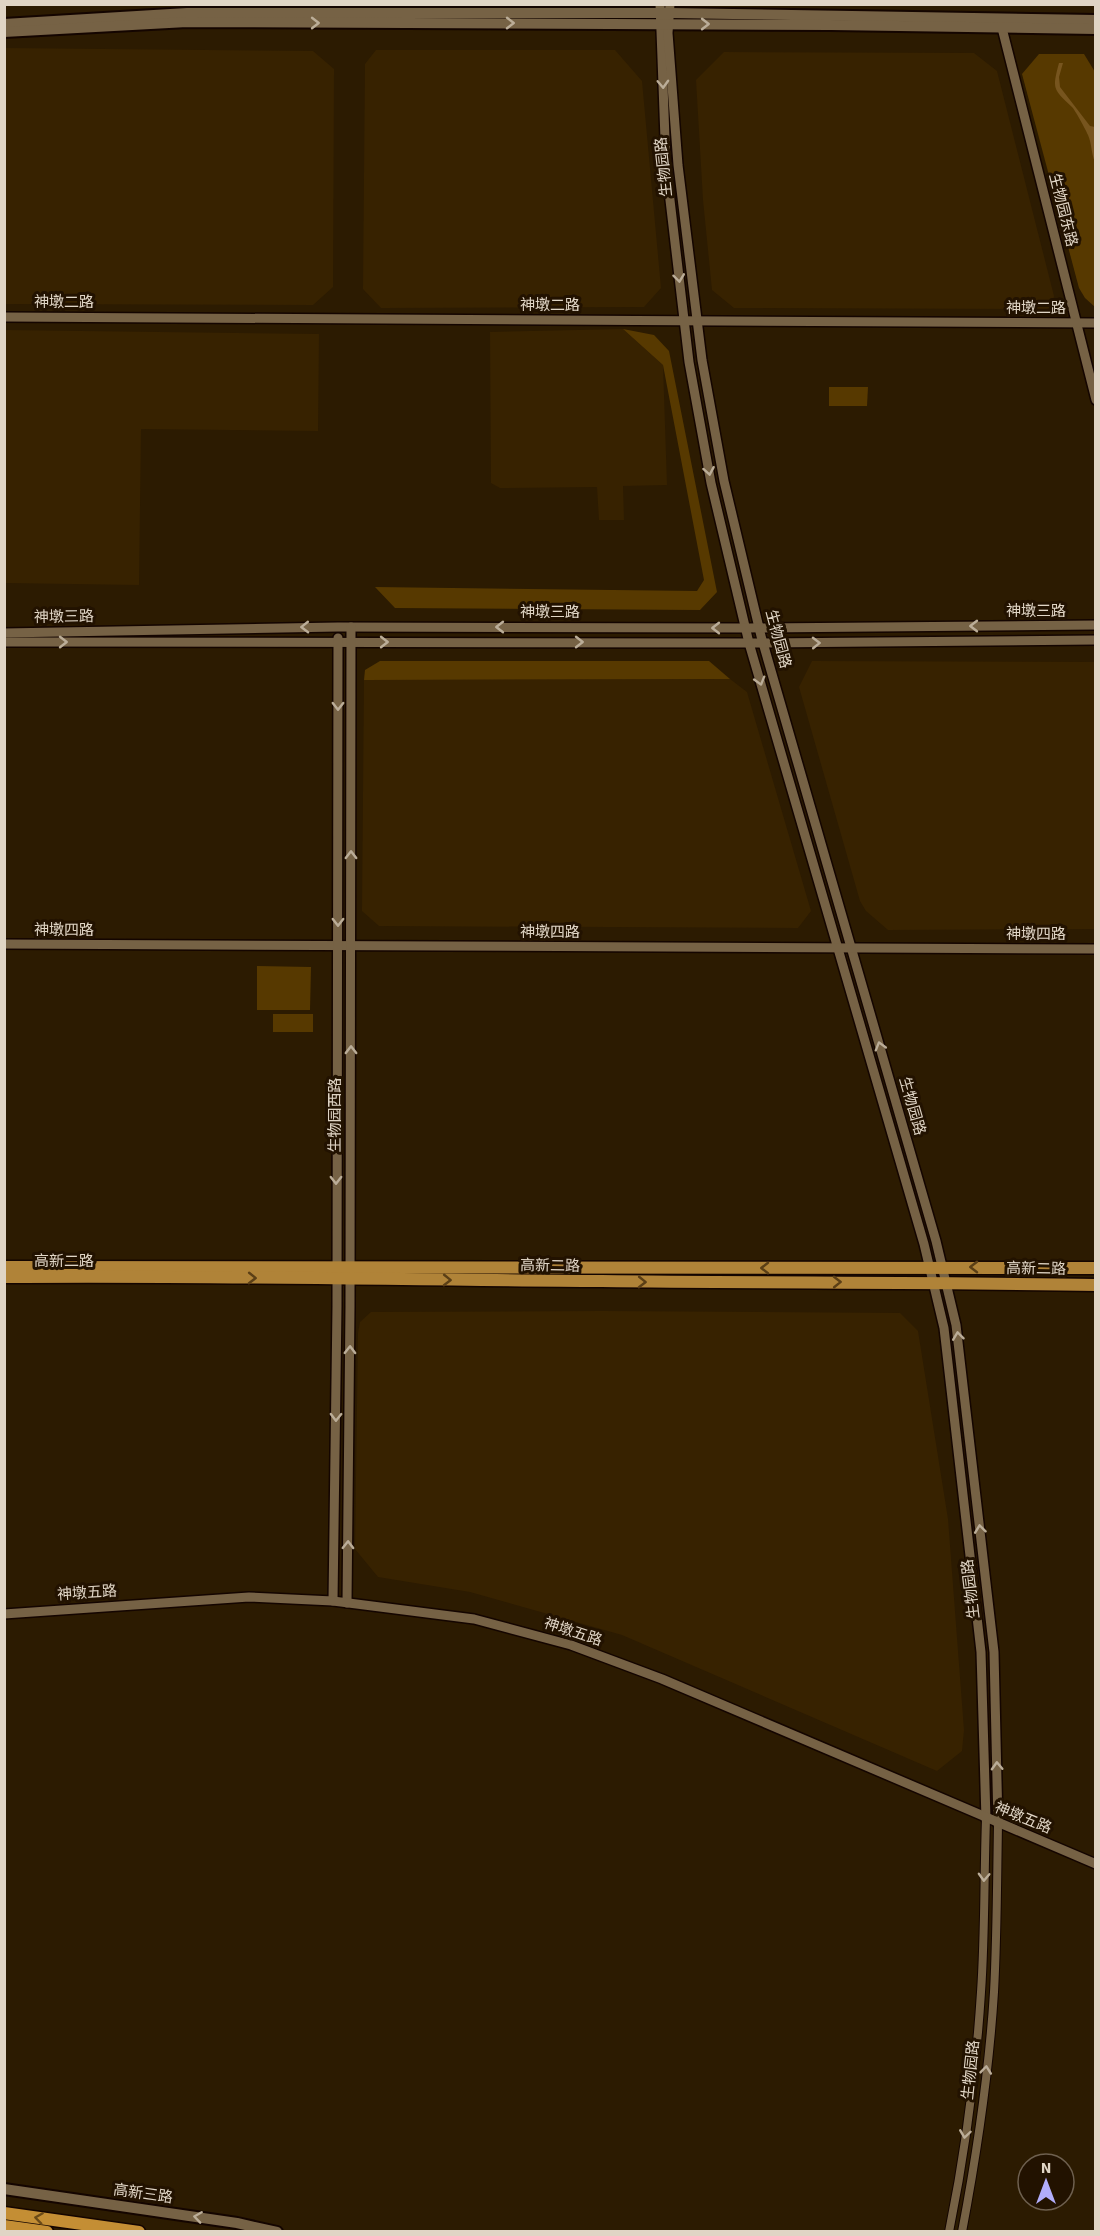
<svg xmlns="http://www.w3.org/2000/svg" width="1100" height="2236" viewBox="0 0 1100 2236" font-family="'Source Sans 3','Noto Sans SC',sans-serif">
<rect width="100%" height="100%" fill="#2c1b01"/>
<g fill="#372200">
<path d="M 5,48 L 313,51 L 334,69 L 333,287 L 313,305 L 5,304 Z"/>
<path d="M 376,50 L 615,50 L 642,81 L 661,288 L 644,307 L 381,308 L 363,289 L 365,64 Z"/>
<path d="M 724,52 L 974,53 L 997,71 L 1054,296 L 1052,306 L 1047,309 L 734,308 L 712,290 L 703,200 L 696,80 Z"/>
<path d="M 623,329 L 663,365 L 667,485 L 623,486 L 624,520 L 599,520 L 597,487 L 500,488 L 491,483 L 490,332 Z"/>
<path d="M 5,330 L 319,334 L 318,431 L 141,429 L 139,585 L 5,583 Z"/>
<path d="M 812,661 L 1095,662 L 1095,929 L 888,930 L 866,911 L 860,901 L 799,687 Z"/>
<path d="M 730,679 L 747,692 L 811,911 L 798,928 L 379,926 L 362,911 L 364,680 Z"/>
<path d="M 602,1311 L 900,1313 L 918,1331 L 948,1519 L 964,1730 L 962,1751 L 937,1771 L 622,1635 L 470,1592 L 378,1577 L 355,1549 L 358,1333 L 360,1322 L 371,1312 Z"/>
</g>
<g fill="#573900">
<path d="M 1039,54 L 1084,54 L 1095,72 L 1095,307 L 1085,298 L 1079,288 L 1022,74 Z"/>
<path d="M 623,329 L 654,335 L 669,351 L 717,592 L 700,610 L 395,608 L 375,587 L 697,591 L 704,580 L 663,365 Z"/>
<path d="M 829,387 L 868,387 L 867,406 L 829,406 Z"/>
<path d="M 380,661 L 709,661 L 730,679 L 364,680 L 365,670 Z"/>
<path d="M 257,966 L 311,967 L 310,1010 L 257,1010 Z"/>
<rect x="273" y="1014" width="40" height="18"/>
</g>
<path fill="#77551e" d="M 1059,63 L 1063,63 L 1059,77 L 1060,87 L 1090,126 L 1095,127 L 1095,162 C 1091,153 1092,144 1088,135 C 1086,130 1075,110 1072,107 C 1053,89 1052,89 1059,63 Z"/>
<g fill="none" stroke-linecap="round" stroke-linejoin="round">
<defs>
<g id="minor">
<path d="M 949,2232 C 965,2153 976,2072 981,1992 C 985,1934 984,1876 986,1819"/>
<path d="M 962,2232 C 977,2153 989,2072 994,1992 C 997,1936 997,1880 998,1824"/>
</g>
<g id="tertiary">
<path d="M 660,4 L 666,166 L 689,362 L 711,483 L 749,643 L 924,1244 L 944,1328 L 981,1652 L 986,1819"/>
<path d="M 670,4 L 668,33 L 678,165 L 702,360 L 724,481 L 761,636 L 936,1241 L 956,1325 L 994,1652 L 998,1824"/>
<path d="M 1002,28 L 1096,400"/>
<path d="M 4,317 L 1096,323"/>
<path d="M 4,633 L 338,627 L 749,628 L 1096,625"/>
<path d="M 4,642 L 763,643 L 1096,640"/>
<path d="M 4,944 L 1096,949"/>
<path d="M 333,1601 L 337,1306 L 338,638"/>
<path d="M 347,1603 L 350,1306 L 351,627"/>
<path d="M 4,1614 L 249,1597 L 333,1601 L 474,1619 L 571,1645 L 662,1679 L 1096,1864"/>
</g>
<g id="secondary">
<path d="M 4,24 L 187,13 L 670,13 L 1096,20"/>
<path d="M 4,32 L 187,22 L 831,25 L 1096,29"/>
<path d="M 4,2189 L 237,2223 L 277,2232"/>
</g>
<g id="primary">
<path d="M 4,1267 L 1096,1268"/>
<path d="M 4,1277 C 204,1275 403,1280 602,1281 C 767,1283 931,1282 1096,1285"/>
</g>
<g id="trunk">
<path d="M 4,2213 L 139,2232"/>
<path d="M 4,2226 L 47,2232"/>
</g>
</defs>
<use href="#minor" stroke="#140500" stroke-width="10"/>
<use href="#tertiary" stroke="#140500" stroke-width="12"/>
<use href="#secondary" stroke="#140500" stroke-width="14"/>
<use href="#primary" stroke="#140500" stroke-width="15"/>
<use href="#trunk" stroke="#140500" stroke-width="15"/>
<use href="#minor" stroke="#766245" stroke-width="8"/>
<use href="#tertiary" stroke="#766245" stroke-width="9"/>
<use href="#secondary" stroke="#766245" stroke-width="10"/>
<use href="#primary" stroke="#b08338" stroke-width="12"/>
<use href="#trunk" stroke="#c48e34" stroke-width="12"/>
</g>
<defs><path id="oneway-chevron" d="M-2-3.5L2.5 0L-2 3.5" fill="none" stroke-width="1.6" stroke-linecap="round" stroke-linejoin="round" transform="scale(1.5)"/></defs>
<g stroke="#bbad98">
<use href="#oneway-chevron" transform="translate(315 23)"/>
<use href="#oneway-chevron" transform="translate(510 23)"/>
<use href="#oneway-chevron" transform="translate(705 24)"/>
<use href="#oneway-chevron" transform="translate(663 84) rotate(88)"/>
<use href="#oneway-chevron" transform="translate(679 278) rotate(83)"/>
<use href="#oneway-chevron" transform="translate(709 471) rotate(80)"/>
<use href="#oneway-chevron" transform="translate(974 626) rotate(180)"/>
<use href="#oneway-chevron" transform="translate(305 627) rotate(179)"/>
<use href="#oneway-chevron" transform="translate(500 627) rotate(-180)"/>
<use href="#oneway-chevron" transform="translate(716 628) rotate(-180)"/>
<use href="#oneway-chevron" transform="translate(63 642)"/>
<use href="#oneway-chevron" transform="translate(384 642)"/>
<use href="#oneway-chevron" transform="translate(579 642)"/>
<use href="#oneway-chevron" transform="translate(816 643) rotate(-1)"/>
<use href="#oneway-chevron" transform="translate(760 681) rotate(74)"/>
<use href="#oneway-chevron" transform="translate(338 706) rotate(90)"/>
<use href="#oneway-chevron" transform="translate(351 855) rotate(-90)"/>
<use href="#oneway-chevron" transform="translate(338 922) rotate(90)"/>
<use href="#oneway-chevron" transform="translate(880 1046) rotate(-106)"/>
<use href="#oneway-chevron" transform="translate(351 1050) rotate(-90)"/>
<use href="#oneway-chevron" transform="translate(336 1180) rotate(90)"/>
<use href="#oneway-chevron" transform="translate(958 1336) rotate(-97)"/>
<use href="#oneway-chevron" transform="translate(350 1350) rotate(-89)"/>
<use href="#oneway-chevron" transform="translate(336 1417) rotate(91)"/>
<use href="#oneway-chevron" transform="translate(980 1529) rotate(-97)"/>
<use href="#oneway-chevron" transform="translate(348 1545) rotate(-89)"/>
<use href="#oneway-chevron" transform="translate(997 1766) rotate(-92)"/>
<use href="#oneway-chevron" transform="translate(984 1877) rotate(92)"/>
<use href="#oneway-chevron" transform="translate(986 2070) rotate(-84)"/>
<use href="#oneway-chevron" transform="translate(965 2134) rotate(98)"/>
<use href="#oneway-chevron" transform="translate(198 2217) rotate(-172)"/>
</g>
<g stroke="#5b3f16">
<use href="#oneway-chevron" transform="translate(974 1267) rotate(180)"/>
<use href="#oneway-chevron" transform="translate(765 1268) rotate(180)"/>
<use href="#oneway-chevron" transform="translate(252 1278) rotate(1)"/>
<use href="#oneway-chevron" transform="translate(447 1280) rotate(1)"/>
<use href="#oneway-chevron" transform="translate(642 1282) rotate(1)"/>
<use href="#oneway-chevron" transform="translate(837 1282) rotate(-1)"/>
</g>
<use stroke="#6b4a17" href="#oneway-chevron" transform="translate(39 2218) rotate(-172)"/>
<g text-anchor="middle" dominant-baseline="central" stroke-width="6" stroke-linejoin="round" paint-order="stroke">
<g font-size="15" fill="#e0d5c5" stroke="#221200">
<text transform="translate(664 167) rotate(-96)">生物园路</text>
<text transform="translate(1063 210) rotate(76)">生物园东路</text>
<text x="64" y="302">神墩二路</text>
<text x="550" y="305">神墩二路</text>
<text x="1036" y="308">神墩二路</text>
<text x="1036" y="611">神墩三路</text>
<text x="550" y="612">神墩三路</text>
<text transform="translate(64 617) rotate(-1)">神墩三路</text>
<text transform="translate(778 639) rotate(75)">生物园路</text>
<text x="64" y="930">神墩四路</text>
<text x="550" y="932">神墩四路</text>
<text x="1036" y="934">神墩四路</text>
<text transform="translate(912 1106) rotate(74)">生物园路</text>
<text transform="translate(335 1115) rotate(-90)">生物园西路</text>
<text x="64" y="1261">高新二路</text>
<text transform="translate(550 1266) rotate(1)">高新二路</text>
<text transform="translate(1036 1269) rotate(1)">高新二路</text>
<text transform="translate(971 1589) rotate(-97)">生物园路</text>
<text transform="translate(87 1593) rotate(-4)">神墩五路</text>
<text transform="translate(573 1632) rotate(18)">神墩五路</text>
<text transform="translate(1023 1818) rotate(22)">神墩五路</text>
<text transform="translate(971 2070) rotate(-84)">生物园路</text>
<text transform="translate(143 2194) rotate(8)">高新三路</text>
</g>
</g>
<rect width="1100" height="2236" fill="none" stroke="#e0d5c5" stroke-width="12"/>
<g transform="translate(1046 2182)"><circle r="28" fill="#221200" stroke="#6e604f" stroke-width="1.5"/>
<path d="M0-4.5L10 22L0 15L-10 22Z" fill="#b1adfa"/>
<text y="-9" font-size="16" font-weight="bold" text-anchor="middle" fill="#e0d5c5">N</text>
</g>
</svg>
